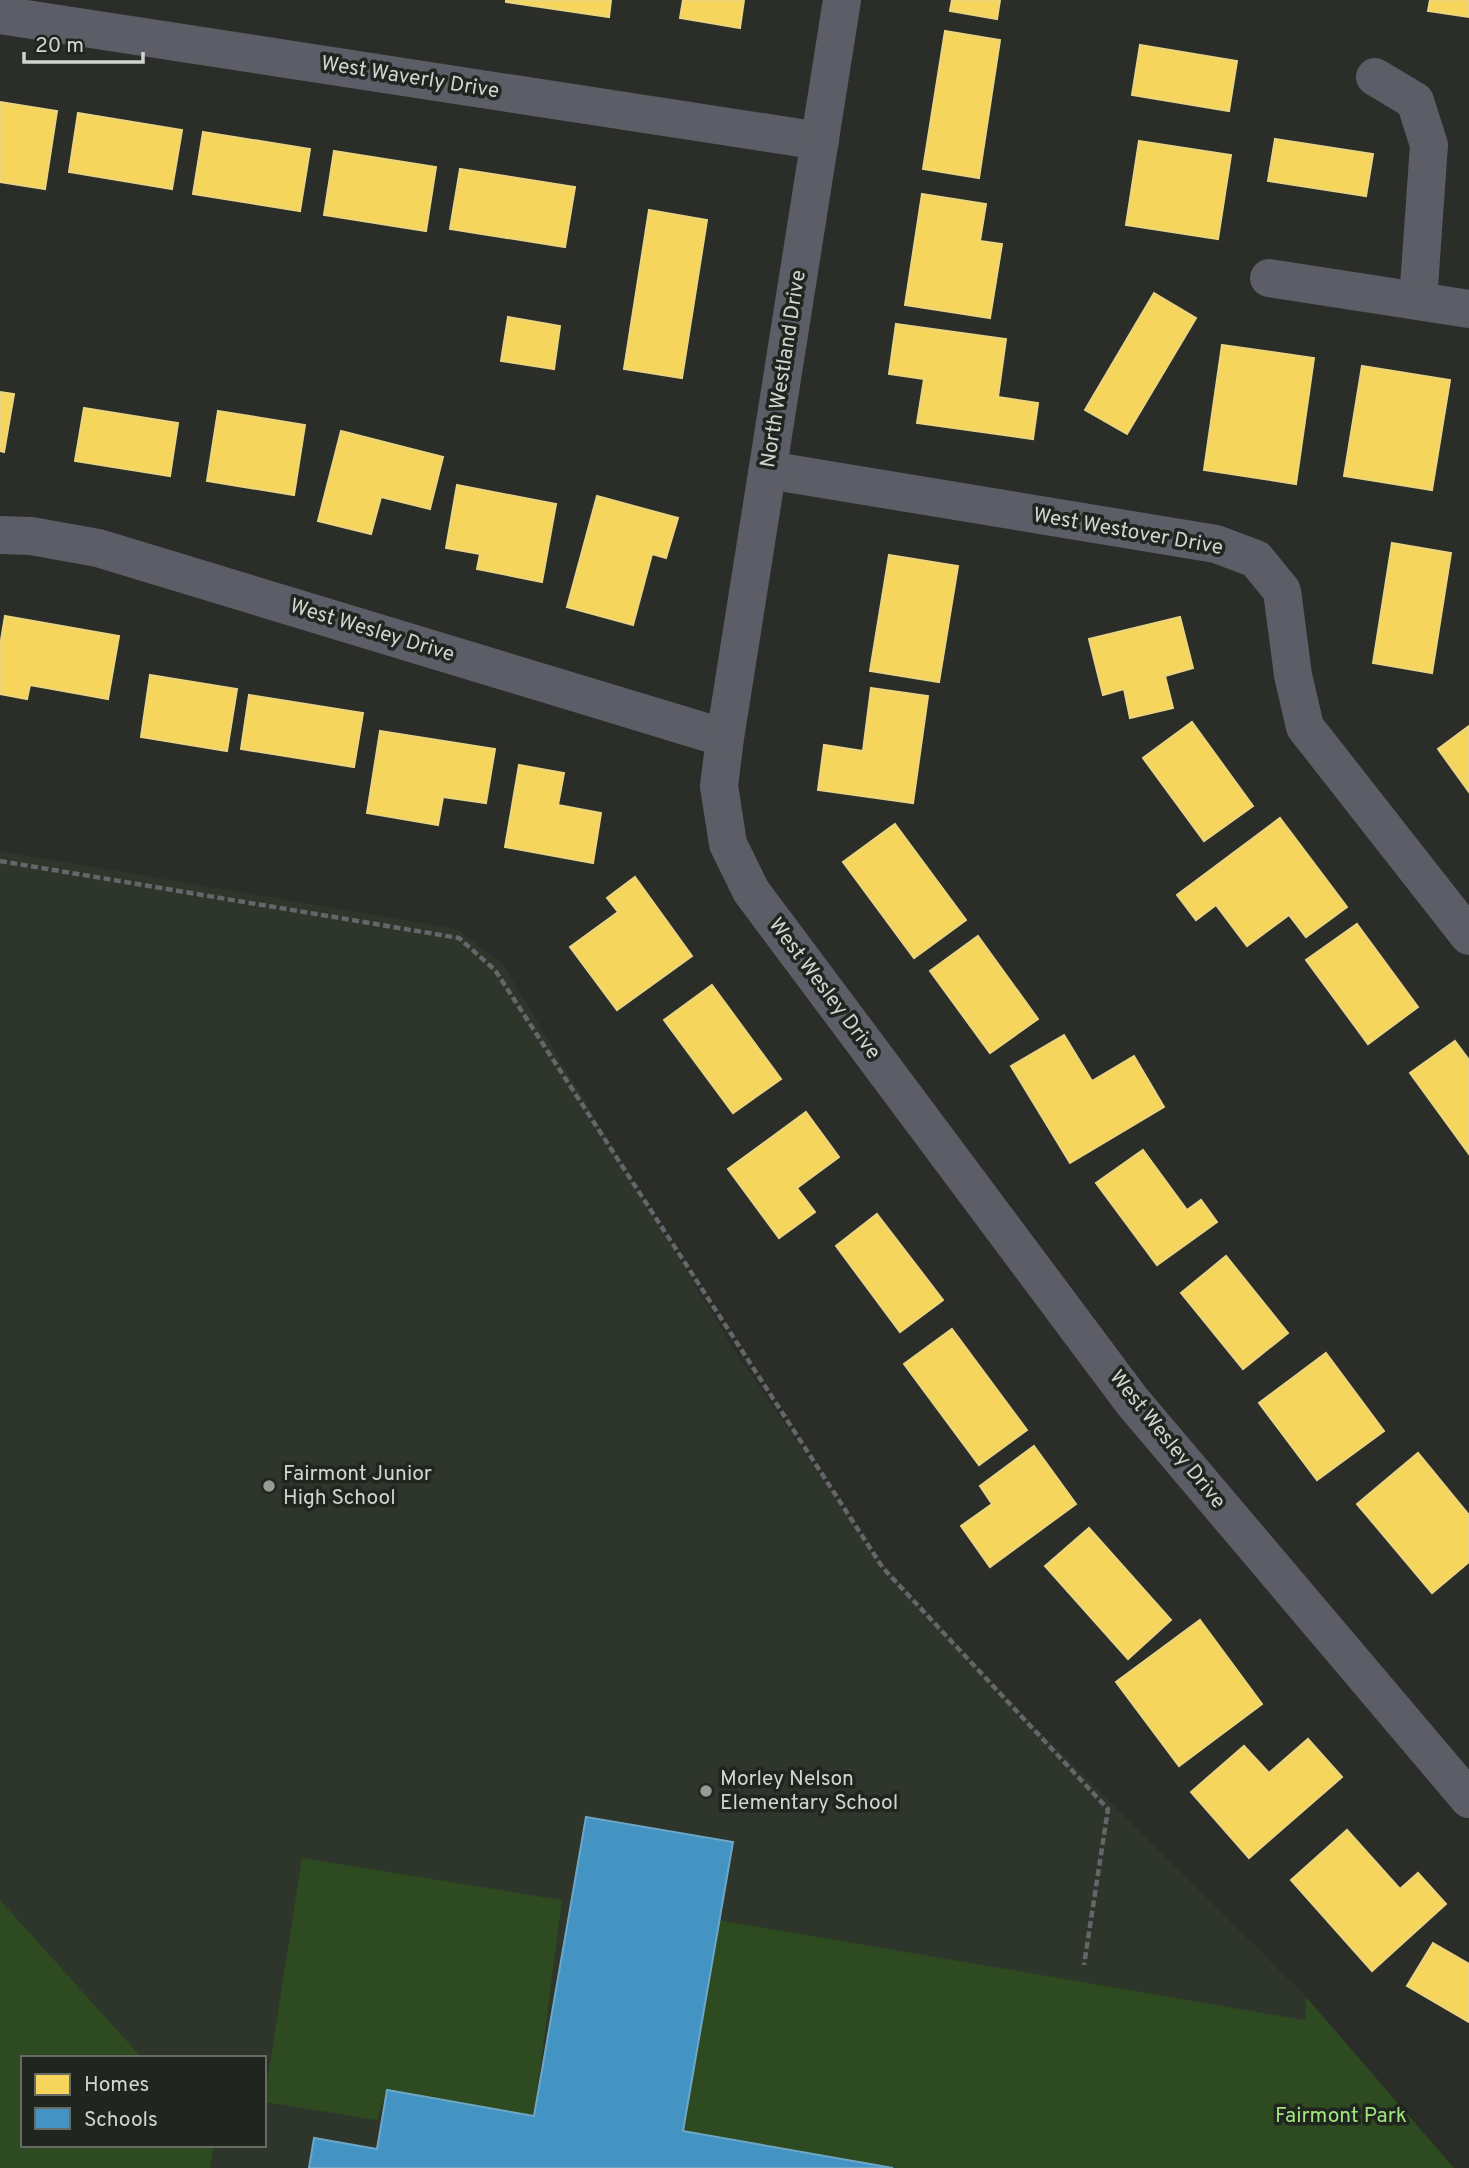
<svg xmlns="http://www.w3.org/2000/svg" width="1469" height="2168" viewBox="0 0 1469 2168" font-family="Overpass,sans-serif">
<rect width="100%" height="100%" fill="#2b2d29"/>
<path fill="#2e352a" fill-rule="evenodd" d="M 0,851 L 457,929 L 503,964 L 732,1347 L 873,1553 L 1032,1724 L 1306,1997 L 1305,2020 L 1276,2168 L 0,2168 ZM 23,2058 L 264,2058 L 264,2145 L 23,2145 Z"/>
<g fill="#2e4a20">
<path d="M 302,1858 L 562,1900 L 534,2116 L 387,2090 L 377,2120 L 264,2102 Z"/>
<path d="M 0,1900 L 142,2058 L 23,2058 L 23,2145 L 214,2145 L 210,2168 L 0,2168 Z"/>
<path d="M 718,1920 L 1305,2020 L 1306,1997 L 1454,2168 L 893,2168 L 683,2131 Z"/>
</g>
<g fill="#f6d55c" stroke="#ebd57f" stroke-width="2">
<path d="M 506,0 L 611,0 L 609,17 L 506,2 Z"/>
<path d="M 683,0 L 744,0 L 740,28 L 680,18 Z"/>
<path d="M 952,0 L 1000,0 L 997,19 L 950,11 Z"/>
<path d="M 1430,0 L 1469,0 L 1469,17 L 1428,11 Z"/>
<path d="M 945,31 L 1000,40 L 979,178 L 923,169 Z"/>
<path d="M 1140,45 L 1237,61 L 1229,111 L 1132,95 Z"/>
<path d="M 0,102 L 57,111 L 45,189 L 0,182 Z"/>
<path d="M 78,113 L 182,130 L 172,189 L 69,172 Z"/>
<path d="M 203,132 L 310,149 L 300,211 L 193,194 Z"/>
<path d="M 1275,139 L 1373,154 L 1366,196 L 1268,181 Z"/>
<path d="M 1139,141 L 1231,155 L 1218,239 L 1126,225 Z"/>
<path d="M 334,151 L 436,167 L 426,231 L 324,215 Z"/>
<path d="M 460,169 L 575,187 L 565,247 L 450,229 Z"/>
<path d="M 922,194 L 986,204 L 980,241 L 1002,244 L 990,318 L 905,305 Z"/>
<path d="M 649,210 L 707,220 L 682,378 L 624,369 Z"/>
<path d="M 1154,293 L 1196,318 L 1127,434 L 1085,410 Z"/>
<path d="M 508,317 L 560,326 L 554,369 L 501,361 Z"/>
<path d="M 896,324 L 1006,339 L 998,397 L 1038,403 L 1033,439 L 917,423 L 924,379 L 889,374 Z"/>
<path d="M 1222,345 L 1314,358 L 1296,484 L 1204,470 Z"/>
<path d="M 1362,366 L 1450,380 L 1432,490 L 1344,476 Z"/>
<path d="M 0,392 L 14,394 L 4,452 L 0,451 Z"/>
<path d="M 84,408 L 178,423 L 170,476 L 75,461 Z"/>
<path d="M 218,411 L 305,425 L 294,495 L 207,481 Z"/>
<path d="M 341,431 L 443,457 L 430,509 L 381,497 L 371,534 L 318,521 Z"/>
<path d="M 457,485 L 556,504 L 542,582 L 477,569 L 480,554 L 446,548 Z"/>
<path d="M 597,496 L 678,518 L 666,558 L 652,554 L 633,625 L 567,607 Z"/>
<path d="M 1392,543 L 1451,553 L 1432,673 L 1373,663 Z"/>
<path d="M 889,555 L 958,566 L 939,682 L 870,671 Z"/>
<path d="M 5,616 L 119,636 L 108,699 L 30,685 L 27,699 L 0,694 L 0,646 Z"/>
<path d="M 1180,617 L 1193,668 L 1165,676 L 1173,708 L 1130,718 L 1124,689 L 1103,695 L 1089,639 Z"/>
<path d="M 150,675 L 237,689 L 227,751 L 141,737 Z"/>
<path d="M 871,688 L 928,696 L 913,803 L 818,790 L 824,745 L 863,751 Z"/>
<path d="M 249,695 L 363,713 L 354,767 L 241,749 Z"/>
<path d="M 1192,722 L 1253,806 L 1204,841 L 1143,758 Z"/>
<path d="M 1469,726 L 1469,792 L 1438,749 Z"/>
<path d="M 380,731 L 495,749 L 486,803 L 443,797 L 438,825 L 367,813 Z"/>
<path d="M 519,765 L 564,773 L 558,805 L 601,813 L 593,863 L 505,847 Z"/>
<path d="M 1280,818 L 1347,907 L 1306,937 L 1289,915 L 1247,946 L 1216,905 L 1196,920 L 1177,895 Z"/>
<path d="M 895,824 L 966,920 L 914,958 L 843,862 Z"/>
<path d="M 635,877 L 692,956 L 617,1010 L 570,947 L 618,912 L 607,898 Z"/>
<path d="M 1357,924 L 1418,1007 L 1368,1044 L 1306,960 Z"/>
<path d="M 978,936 L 1038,1019 L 990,1053 L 930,971 Z"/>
<path d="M 712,985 L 781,1079 L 733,1113 L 664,1020 Z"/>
<path d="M 1064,1035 L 1092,1081 L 1134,1056 L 1164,1107 L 1070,1163 L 1011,1066 Z"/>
<path d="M 1455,1041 L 1469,1060 L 1469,1154 L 1410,1073 Z"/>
<path d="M 806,1112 L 839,1157 L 797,1188 L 815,1212 L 779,1238 L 728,1169 Z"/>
<path d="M 1143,1150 L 1187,1210 L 1201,1200 L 1217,1222 L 1157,1265 L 1096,1183 Z"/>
<path d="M 877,1214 L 943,1300 L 900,1332 L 836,1246 Z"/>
<path d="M 1226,1256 L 1288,1333 L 1243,1369 L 1181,1293 Z"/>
<path d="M 952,1329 L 1027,1430 L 979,1465 L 904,1364 Z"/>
<path d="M 1326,1353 L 1384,1431 L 1317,1480 L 1259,1403 Z"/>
<path d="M 1034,1446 L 1076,1504 L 990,1567 L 961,1526 L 992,1504 L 980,1486 Z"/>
<path d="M 1418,1453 L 1469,1515 L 1469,1562 L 1432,1593 L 1357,1504 Z"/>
<path d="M 1089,1528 L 1171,1620 L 1128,1659 L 1045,1566 Z"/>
<path d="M 1200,1620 L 1262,1704 L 1179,1766 L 1116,1682 Z"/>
<path d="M 1308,1739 L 1342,1777 L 1249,1858 L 1191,1792 L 1244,1746 L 1269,1773 Z"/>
<path d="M 1347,1830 L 1400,1889 L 1418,1873 L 1446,1904 L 1372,1971 L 1291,1880 Z"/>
<path d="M 1433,1943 L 1469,1964 L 1469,2022 L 1407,1986 Z"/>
</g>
<path fill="#4393c3" stroke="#6ea6c7" stroke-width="2" d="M 586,1817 L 733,1842 L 683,2131 L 893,2168 L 309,2168 L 314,2138 L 377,2149 L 387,2090 L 534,2116 Z"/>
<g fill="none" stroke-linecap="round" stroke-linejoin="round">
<path stroke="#65656a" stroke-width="4.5" stroke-dasharray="7 3.5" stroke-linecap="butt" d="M 0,861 L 459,938 L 495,970 L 883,1568 L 1108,1809 L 1084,1965"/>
<g stroke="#5c5d66" stroke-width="38">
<path d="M 0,15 L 820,141"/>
<path d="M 1375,77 L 1415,101 L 1429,145 L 1418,301"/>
<path d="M 1269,278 L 1469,309"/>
<path d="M 768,470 L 1216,544 L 1256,559 L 1282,591 L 1293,675 L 1305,727 L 1469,936"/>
<path d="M 0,535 L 31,536 L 98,548 L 725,738 L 719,786 L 728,844 L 751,891 L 1132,1401 L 1469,1799"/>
<path d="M 725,738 L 842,0"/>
</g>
</g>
<g fill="#989a96" stroke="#20251f" stroke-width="2.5">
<circle cx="269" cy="1486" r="7"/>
<circle cx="706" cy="1791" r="7"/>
</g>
<g text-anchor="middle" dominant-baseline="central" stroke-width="7" stroke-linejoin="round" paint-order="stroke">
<g font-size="21" fill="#d2d4d0" stroke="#20251f">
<text transform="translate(410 78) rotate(9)">West Waverly Drive</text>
<text transform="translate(784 369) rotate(-81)">North Westland Drive</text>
<text transform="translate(1128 532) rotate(10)">West Westover Drive</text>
<text transform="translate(372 631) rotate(17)">West Wesley Drive</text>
<text transform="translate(824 989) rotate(53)">West Wesley Drive</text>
<text transform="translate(1167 1440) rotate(51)">West Wesley Drive</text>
</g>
<g font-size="21" fill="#d2d4d0" stroke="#20251f" text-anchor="start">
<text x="283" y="1474">Fairmont Junior<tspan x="283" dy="24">High School</tspan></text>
<text x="720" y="1779">Morley Nelson<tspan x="720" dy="24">Elementary School</tspan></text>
</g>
<g font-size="21" fill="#a0e67c" stroke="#20251f">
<text x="1341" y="2116">Fairmont Park</text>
</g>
</g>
<rect x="21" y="2056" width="245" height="91" fill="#20251f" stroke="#676b66" stroke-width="2"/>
<rect x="35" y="2074" width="35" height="21" fill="#f6d55c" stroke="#676b66" stroke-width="2"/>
<text x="84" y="2091" font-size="21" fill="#d2d4d0">Homes</text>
<rect x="35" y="2108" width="35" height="21" fill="#4393c3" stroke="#676b66" stroke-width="2"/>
<text x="84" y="2126" font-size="21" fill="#d2d4d0">Schools</text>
<path d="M24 52v10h119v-10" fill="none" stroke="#d2d4d0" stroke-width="3.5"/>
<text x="35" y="52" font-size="21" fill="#d2d4d0" stroke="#20251f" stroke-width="5" paint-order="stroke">20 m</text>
</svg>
